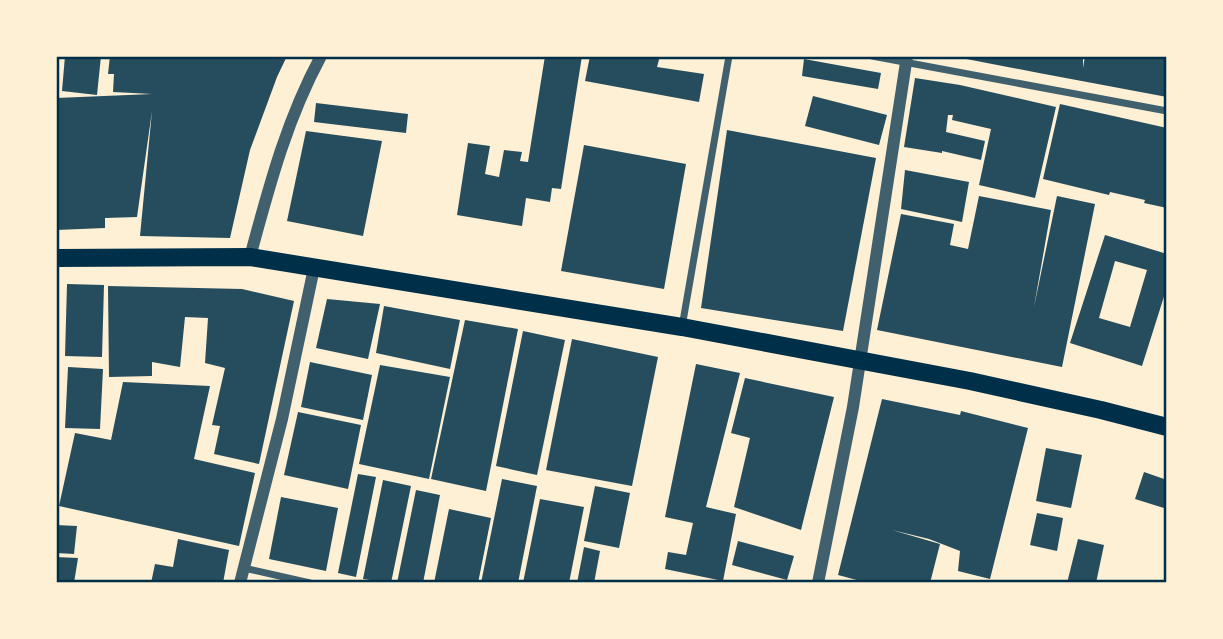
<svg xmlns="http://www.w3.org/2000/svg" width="1223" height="639" viewBox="0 0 1223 639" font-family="'Nunito Sans',sans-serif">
<rect width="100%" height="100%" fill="#fdf0d5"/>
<g fill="#264d5e" fill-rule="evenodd">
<path d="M 65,56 L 101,56 L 97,95 L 62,91 Z"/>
<path d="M 110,56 L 287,56 L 277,77 L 250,150 L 230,238 L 140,236 L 152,111 L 137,217 L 105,218 L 105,228 L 56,230 L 56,98 L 152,94 L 113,92 L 114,74 L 108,74 Z"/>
<path d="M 545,56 L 582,56 L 561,189 L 552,188 L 550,202 L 526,198 L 522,226 L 457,215 L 468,143 L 490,146 L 485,174 L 499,177 L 504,150 L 522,152 L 520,161 L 528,162 Z"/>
<path d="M 590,56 L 660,56 L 657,67 L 704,74 L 699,102 L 585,81 Z"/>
<path d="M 956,56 L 1083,56 L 1083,68 L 1085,56 L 1167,56 L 1167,97 L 1039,73 L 956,57 Z"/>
<path d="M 804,59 L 881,73 L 878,89 L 802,76 Z"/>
<path d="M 915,78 L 960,85 L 1056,107 L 1035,198 L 979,185 L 991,129 L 952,120 L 953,115 L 948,115 L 946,132 L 985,141 L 981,160 L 942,151 L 942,153 L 904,147 Z"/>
<path d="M 813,96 L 887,115 L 879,145 L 805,126 Z"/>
<path d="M 316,103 L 408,114 L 406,133 L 314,122 Z"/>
<path d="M 1060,104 L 1167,128 L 1167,208 L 1144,203 L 1145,200 L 1110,192 L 1109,195 L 1043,179 Z"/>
<path d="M 727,130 L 876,158 L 843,331 L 701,308 Z"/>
<path d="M 306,131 L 382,141 L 363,236 L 287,221 Z"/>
<path d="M 584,145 L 686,164 L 664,289 L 561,271 Z"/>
<path d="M 905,170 L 969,182 L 962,222 L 901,209 Z"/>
<path d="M 979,196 L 1051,210 L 1034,307 L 1057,196 L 1095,204 L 1062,367 L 877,330 L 901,214 L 954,224 L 950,245 L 968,249 Z"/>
<path d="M 1105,235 L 1167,254 L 1167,287 L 1142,366 L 1070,343 ZM 1115,261 L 1147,270 L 1130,327 L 1099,318 Z"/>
<path d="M 67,284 L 104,285 L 102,357 L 65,356 Z"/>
<path d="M 108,286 L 242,289 L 294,301 L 259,464 L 214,454 L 220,426 L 212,425 L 225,368 L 205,363 L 208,318 L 185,317 L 180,367 L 152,362 L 152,376 L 109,377 Z"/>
<path d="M 327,299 L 380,304 L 368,359 L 316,348 Z"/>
<path d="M 384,306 L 460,320 L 450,369 L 376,353 Z"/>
<path d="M 465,320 L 518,329 L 486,491 L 431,479 Z"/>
<path d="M 523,331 L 565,340 L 537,475 L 496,466 Z"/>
<path d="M 572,339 L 658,357 L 632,486 L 546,470 Z"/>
<path d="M 310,362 L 372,375 L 363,420 L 301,407 Z"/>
<path d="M 696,364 L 740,373 L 706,507 L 736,514 L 723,581 L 665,569 L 668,552 L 686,555 L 693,523 L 665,517 Z"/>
<path d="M 380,365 L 450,377 L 429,479 L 359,464 Z"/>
<path d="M 68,367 L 103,369 L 100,429 L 65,428 Z"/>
<path d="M 745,378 L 834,397 L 801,530 L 734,507 L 750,438 L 731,433 Z"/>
<path d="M 123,382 L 210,386 L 194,459 L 255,473 L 239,546 L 59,506 L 75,433 L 111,440 Z"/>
<path d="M 882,399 L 960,415 L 961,411 L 1028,428 L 990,579 L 958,571 L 960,551 L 929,539 L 892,530 L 940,544 L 930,583 L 868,583 L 838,575 Z"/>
<path d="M 298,412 L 361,425 L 348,489 L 284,475 Z"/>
<path d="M 1046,448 L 1082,455 L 1071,508 L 1036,501 Z"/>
<path d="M 1144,472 L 1167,480 L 1167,509 L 1135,499 Z"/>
<path d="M 358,474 L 376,477 L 356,577 L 338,573 Z"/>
<path d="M 502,479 L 537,486 L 518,583 L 481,583 Z"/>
<path d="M 383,480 L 411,486 L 391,583 L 363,579 Z"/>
<path d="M 595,486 L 630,493 L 619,548 L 584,541 Z"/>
<path d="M 416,490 L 440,495 L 423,583 L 397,583 Z"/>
<path d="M 281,497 L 338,508 L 326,571 L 269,559 Z"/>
<path d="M 540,499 L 584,507 L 569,583 L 523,583 Z"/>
<path d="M 449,509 L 491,518 L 478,583 L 434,583 Z"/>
<path d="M 1037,513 L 1063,518 L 1057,551 L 1030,545 Z"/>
<path d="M 56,525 L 77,526 L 74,554 L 56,553 Z"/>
<path d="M 178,539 L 229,550 L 223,583 L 151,583 L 155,564 L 173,567 Z"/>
<path d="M 1078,539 L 1104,545 L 1096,583 L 1067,583 Z"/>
<path d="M 738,541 L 794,556 L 787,580 L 732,565 Z"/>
<path d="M 584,547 L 600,551 L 594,583 L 577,583 Z"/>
<path d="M 56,557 L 78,558 L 74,583 L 56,583 Z"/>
</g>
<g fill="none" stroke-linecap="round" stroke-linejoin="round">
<g stroke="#3f606c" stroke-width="7">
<path d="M 872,56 L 1167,111"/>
<path d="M 682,327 L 729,56"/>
<path d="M 244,568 L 310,583"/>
</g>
<g stroke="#3f606c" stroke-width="12">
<path d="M 250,257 C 269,187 286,121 321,56"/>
<path d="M 240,583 L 282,419 L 314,268"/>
<path d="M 818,583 L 853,407 L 907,56"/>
</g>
<path stroke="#003049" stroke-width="18" d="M 56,258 L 250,257 L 682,327 L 970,381 L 1101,410 L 1167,427"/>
</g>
<rect width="1223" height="639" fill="none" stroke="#fdf0d5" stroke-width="116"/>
<rect x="58" y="58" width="1107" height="523" fill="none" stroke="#003049" stroke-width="2.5"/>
</svg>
